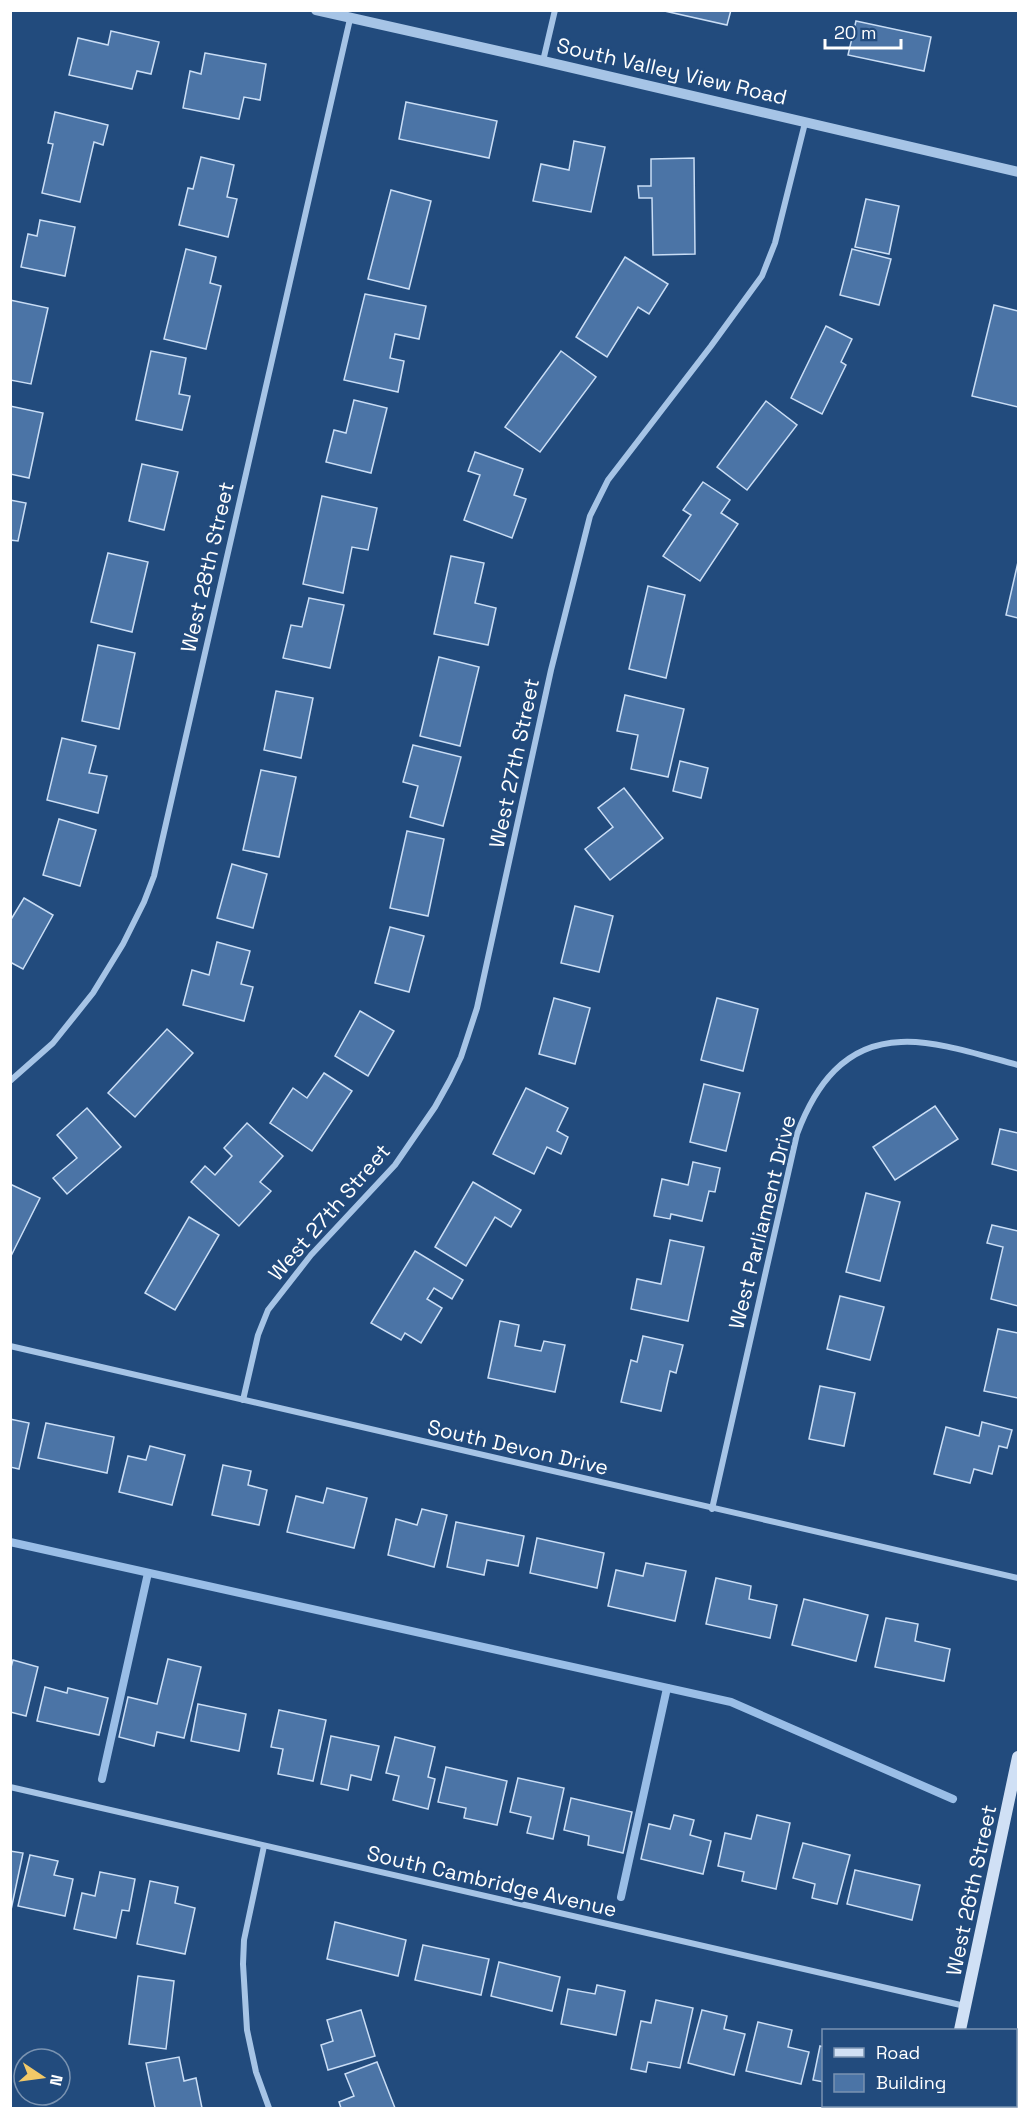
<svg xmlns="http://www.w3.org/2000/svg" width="1029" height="2119" viewBox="0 0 1029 2119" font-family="'Space Grotesk',sans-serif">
<rect width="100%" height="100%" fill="#224b7d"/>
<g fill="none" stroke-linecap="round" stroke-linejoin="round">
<g stroke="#9abee7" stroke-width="8">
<path d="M 10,1542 L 731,1702 L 953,1799"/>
<path d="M 102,1779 L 148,1573"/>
<path d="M 621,1897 L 667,1688"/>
</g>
</g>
<g fill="#4b74a6" stroke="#c9ddf5" stroke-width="1.5">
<path d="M 660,10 L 731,10 L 727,25 Z"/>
<path d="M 856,21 L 931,37 L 924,71 L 848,55 Z"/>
<path d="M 111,31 L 159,42 L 151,74 L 137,71 L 132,89 L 69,75 L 78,38 L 108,45 Z"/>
<path d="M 205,53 L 266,64 L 260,100 L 244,97 L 239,119 L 183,108 L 190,71 L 201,74 Z"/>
<path d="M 406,102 L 497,121 L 489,158 L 399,139 Z"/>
<path d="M 55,112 L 108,125 L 103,145 L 94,142 L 80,202 L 42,193 L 53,144 L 48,143 Z"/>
<path d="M 574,141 L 605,147 L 591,212 L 533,201 L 541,164 L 569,170 Z"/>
<path d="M 201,157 L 234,165 L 227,197 L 237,199 L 228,237 L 179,225 L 188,188 L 193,189 Z"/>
<path d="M 694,158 L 695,254 L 653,255 L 652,198 L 639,198 L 638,186 L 651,186 L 651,159 Z"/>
<path d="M 391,190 L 431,201 L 409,289 L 368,279 Z"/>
<path d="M 866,199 L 899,206 L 889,254 L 855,247 Z"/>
<path d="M 40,220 L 75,227 L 65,276 L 21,267 L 28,234 L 37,236 Z"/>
<path d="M 186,249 L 216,257 L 210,283 L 221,286 L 206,349 L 164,339 Z"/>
<path d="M 852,249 L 891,259 L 879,305 L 840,295 Z"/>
<path d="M 625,257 L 668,284 L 649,314 L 638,307 L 607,357 L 576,337 Z"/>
<path d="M 365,294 L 426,306 L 419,339 L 395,334 L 390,358 L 404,361 L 398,392 L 344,380 Z"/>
<path d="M 10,300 L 48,308 L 31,384 L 10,380 Z"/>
<path d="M 994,305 L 1018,311 L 1018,407 L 972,396 Z"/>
<path d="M 826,326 L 852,339 L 841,362 L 846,365 L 822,414 L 791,398 Z"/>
<path d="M 151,351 L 186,358 L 179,394 L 190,396 L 182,430 L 136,420 Z"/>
<path d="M 561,351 L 596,377 L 540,452 L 505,427 Z"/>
<path d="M 354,400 L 387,408 L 371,473 L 326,462 L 334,430 L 346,433 Z"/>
<path d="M 766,401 L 797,425 L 747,490 L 717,467 Z"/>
<path d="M 10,406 L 43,413 L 29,478 L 10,474 Z"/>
<path d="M 475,452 L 523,469 L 514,495 L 526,499 L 512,538 L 464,520 L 480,475 L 468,471 Z"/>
<path d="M 142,464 L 178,472 L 164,530 L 129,521 Z"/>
<path d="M 703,482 L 730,500 L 721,513 L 738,524 L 700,581 L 663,556 L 691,515 L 683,510 Z"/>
<path d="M 322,496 L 377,508 L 368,550 L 352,547 L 343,593 L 303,584 Z"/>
<path d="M 10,500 L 26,503 L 18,541 L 10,540 Z"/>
<path d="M 108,553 L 148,562 L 132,632 L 91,622 Z"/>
<path d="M 451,556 L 484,563 L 475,603 L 496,608 L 488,645 L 434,634 Z"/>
<path d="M 1018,562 L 1018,618 L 1006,615 Z"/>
<path d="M 648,586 L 685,595 L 666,678 L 629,669 Z"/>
<path d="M 309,598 L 344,605 L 330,668 L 283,658 L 291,625 L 302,627 Z"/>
<path d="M 98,645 L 135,653 L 119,729 L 82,721 Z"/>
<path d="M 439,657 L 479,667 L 460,746 L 420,736 Z"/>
<path d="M 276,691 L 313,698 L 301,758 L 264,750 Z"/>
<path d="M 625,695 L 684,709 L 668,777 L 631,769 L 638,735 L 617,731 Z"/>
<path d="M 62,738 L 96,746 L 89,773 L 107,776 L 98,813 L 47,800 Z"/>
<path d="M 413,745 L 461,757 L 443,826 L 410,817 L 418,786 L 403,782 Z"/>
<path d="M 680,761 L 708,768 L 701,798 L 673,791 Z"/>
<path d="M 261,770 L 296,777 L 279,857 L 243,850 Z"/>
<path d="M 624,788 L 663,838 L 610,880 L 585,849 L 613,827 L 598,808 Z"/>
<path d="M 59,819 L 96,830 L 80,886 L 43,875 Z"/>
<path d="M 407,831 L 444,839 L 428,916 L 390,908 Z"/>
<path d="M 232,864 L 267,874 L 253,928 L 217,918 Z"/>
<path d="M 24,898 L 53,915 L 23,969 L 10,962 L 10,921 Z"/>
<path d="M 575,906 L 613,916 L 599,972 L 561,963 Z"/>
<path d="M 390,927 L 424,936 L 409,992 L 375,983 Z"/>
<path d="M 217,942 L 250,951 L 241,984 L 253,987 L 244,1021 L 183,1005 L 192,970 L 209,975 Z"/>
<path d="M 554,998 L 590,1008 L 575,1064 L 539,1054 Z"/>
<path d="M 717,998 L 758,1009 L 743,1071 L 701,1060 Z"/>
<path d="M 360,1011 L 394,1031 L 368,1076 L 335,1056 Z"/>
<path d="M 167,1029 L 193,1053 L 135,1117 L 108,1093 Z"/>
<path d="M 324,1073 L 352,1091 L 312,1151 L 270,1123 L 293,1088 L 307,1098 Z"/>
<path d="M 704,1084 L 740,1093 L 726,1151 L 690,1142 Z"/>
<path d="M 526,1088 L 568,1108 L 557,1131 L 568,1137 L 561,1154 L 547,1147 L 534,1174 L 493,1154 Z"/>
<path d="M 935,1106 L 958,1139 L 895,1180 L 873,1147 Z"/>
<path d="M 87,1108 L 121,1147 L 67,1194 L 53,1178 L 77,1158 L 57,1135 Z"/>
<path d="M 247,1123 L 283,1156 L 260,1182 L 271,1191 L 239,1226 L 191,1182 L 205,1166 L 215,1175 L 232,1156 L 224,1148 Z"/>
<path d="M 1000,1129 L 1018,1133 L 1018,1171 L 992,1164 Z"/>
<path d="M 693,1162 L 720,1168 L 715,1192 L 709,1191 L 702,1221 L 671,1214 L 670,1219 L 654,1216 L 662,1179 L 688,1185 Z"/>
<path d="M 473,1182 L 521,1210 L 511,1227 L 495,1217 L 466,1266 L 435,1247 Z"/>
<path d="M 10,1184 L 40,1198 L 10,1258 Z"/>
<path d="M 866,1193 L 900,1202 L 880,1281 L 846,1272 Z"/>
<path d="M 189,1217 L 219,1235 L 175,1310 L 145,1293 Z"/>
<path d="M 992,1225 L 1018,1231 L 1018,1306 L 991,1299 L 1003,1247 L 987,1243 Z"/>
<path d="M 670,1240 L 704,1247 L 688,1321 L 631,1309 L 637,1279 L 661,1284 Z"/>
<path d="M 415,1251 L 463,1280 L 452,1299 L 434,1288 L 427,1299 L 442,1308 L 421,1343 L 405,1333 L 401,1340 L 371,1323 Z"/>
<path d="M 840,1296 L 884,1307 L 870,1360 L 827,1349 Z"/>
<path d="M 500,1321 L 519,1325 L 515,1346 L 541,1351 L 544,1341 L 565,1345 L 555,1392 L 488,1378 Z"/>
<path d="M 998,1329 L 1018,1333 L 1018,1398 L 984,1391 Z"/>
<path d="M 643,1336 L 683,1345 L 676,1373 L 670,1371 L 661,1411 L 621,1402 L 631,1360 L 637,1362 Z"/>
<path d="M 820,1386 L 855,1393 L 844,1446 L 809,1439 Z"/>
<path d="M 10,1419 L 29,1423 L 19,1469 L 10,1467 Z"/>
<path d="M 982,1422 L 1012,1430 L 1007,1448 L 999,1446 L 992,1474 L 974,1469 L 970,1483 L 934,1474 L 946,1427 L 979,1436 Z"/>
<path d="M 46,1423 L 114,1437 L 107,1473 L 38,1458 Z"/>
<path d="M 150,1446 L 185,1455 L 172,1505 L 119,1492 L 128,1456 L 146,1460 Z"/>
<path d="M 223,1465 L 251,1471 L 248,1485 L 267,1490 L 259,1525 L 212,1515 Z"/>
<path d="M 327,1488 L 367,1498 L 354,1548 L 287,1532 L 296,1496 L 323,1503 Z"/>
<path d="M 422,1509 L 447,1515 L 434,1567 L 388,1555 L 396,1519 L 417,1525 Z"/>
<path d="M 456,1522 L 524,1536 L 518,1566 L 487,1560 L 484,1575 L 447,1567 Z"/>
<path d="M 537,1538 L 604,1553 L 597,1588 L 530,1573 Z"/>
<path d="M 646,1563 L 686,1571 L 675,1621 L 608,1606 L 616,1570 L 643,1576 Z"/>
<path d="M 716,1578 L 751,1586 L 749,1599 L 777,1605 L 770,1638 L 706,1624 Z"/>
<path d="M 804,1599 L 868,1615 L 856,1661 L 792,1645 Z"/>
<path d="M 886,1618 L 918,1624 L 915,1641 L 950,1649 L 944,1681 L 875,1667 Z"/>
<path d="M 168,1659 L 201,1667 L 184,1738 L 157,1732 L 154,1746 L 119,1737 L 128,1697 L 157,1704 Z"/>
<path d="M 13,1660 L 38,1667 L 26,1716 L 10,1712 L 10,1671 Z"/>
<path d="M 45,1687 L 67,1693 L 68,1688 L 108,1698 L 99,1735 L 37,1721 Z"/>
<path d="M 198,1704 L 246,1714 L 239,1751 L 191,1741 Z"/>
<path d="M 279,1710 L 326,1720 L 313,1781 L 278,1774 L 283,1749 L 271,1747 Z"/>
<path d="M 331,1736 L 379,1746 L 371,1780 L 351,1775 L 348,1790 L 321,1784 Z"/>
<path d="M 395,1737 L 435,1747 L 428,1777 L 435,1779 L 428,1809 L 393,1800 L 399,1776 L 386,1773 Z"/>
<path d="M 446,1767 L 507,1781 L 497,1825 L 464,1818 L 466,1808 L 438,1802 Z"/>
<path d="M 518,1778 L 564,1788 L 553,1839 L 527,1833 L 531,1817 L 510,1812 Z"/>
<path d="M 571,1798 L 632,1812 L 623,1853 L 588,1845 L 589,1836 L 564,1830 Z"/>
<path d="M 674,1815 L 694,1820 L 690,1835 L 711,1841 L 703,1874 L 641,1859 L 649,1824 L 670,1829 Z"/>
<path d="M 757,1815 L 790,1823 L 776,1889 L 742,1881 L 744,1872 L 718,1866 L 725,1833 L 751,1839 Z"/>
<path d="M 803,1843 L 850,1855 L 837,1904 L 812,1898 L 815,1884 L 793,1878 Z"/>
<path d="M 10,1851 L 23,1853 L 11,1910 L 10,1910 Z"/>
<path d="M 30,1855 L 58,1861 L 54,1875 L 73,1879 L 65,1916 L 18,1906 Z"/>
<path d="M 855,1870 L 920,1885 L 912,1920 L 847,1904 Z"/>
<path d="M 100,1872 L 135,1879 L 129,1911 L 122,1910 L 116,1938 L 74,1929 L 82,1893 L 95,1896 Z"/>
<path d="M 150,1881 L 178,1887 L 175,1903 L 195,1908 L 185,1954 L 137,1944 Z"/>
<path d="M 335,1922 L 406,1940 L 398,1976 L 327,1959 Z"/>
<path d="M 423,1945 L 489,1959 L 481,1995 L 415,1980 Z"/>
<path d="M 499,1962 L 560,1977 L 552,2011 L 491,1996 Z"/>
<path d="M 138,1976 L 174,1981 L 166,2049 L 129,2044 Z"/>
<path d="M 597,1985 L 625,1991 L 616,2035 L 561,2024 L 568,1989 L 595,1994 Z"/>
<path d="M 656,2000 L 693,2008 L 680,2068 L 648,2062 L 646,2072 L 631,2069 L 641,2021 L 651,2023 Z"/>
<path d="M 361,2010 L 375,2056 L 328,2070 L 321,2045 L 333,2041 L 327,2020 Z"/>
<path d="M 702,2010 L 727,2016 L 724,2029 L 745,2034 L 734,2075 L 688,2063 Z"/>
<path d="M 758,2022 L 792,2030 L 788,2047 L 809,2052 L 801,2084 L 746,2071 Z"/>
<path d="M 820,2046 L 824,2047 L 824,2082 L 813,2080 Z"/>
<path d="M 179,2057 L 184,2081 L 196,2078 L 202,2108 L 155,2108 L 146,2063 Z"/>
<path d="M 377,2062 L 395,2108 L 341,2108 L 339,2102 L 354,2096 L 345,2074 Z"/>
</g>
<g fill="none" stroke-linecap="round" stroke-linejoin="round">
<g stroke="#a6c4e6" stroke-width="6">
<path d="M 543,61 L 555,10"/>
<path d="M 10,1081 L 53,1043 L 93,993 L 123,944 L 144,902 L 154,876 L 350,19"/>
<path d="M 10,1346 L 1018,1578"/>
<path d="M 243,1400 L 258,1335 L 268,1310 L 311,1255 L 395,1165 L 435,1107 L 450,1080 L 461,1057 L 477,1008 L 551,670 L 590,516 L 608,480 L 711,346 L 762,276 L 775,243 L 805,123"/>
<path d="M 712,1509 L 797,1134 C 815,1086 844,1044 901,1042 C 936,1040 983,1056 1018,1065"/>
<path d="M 10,1787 L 965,2006"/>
<path d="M 264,1846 L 244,1940 L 243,1964 L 247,2030 L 256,2072 L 269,2108"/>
</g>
<path stroke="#a6c4e6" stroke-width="10" d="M 316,10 L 543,61 L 1018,172"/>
<g stroke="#d0e0f5" stroke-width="12">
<path d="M 960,2030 L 1018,1757"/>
<path d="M 943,2108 L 943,2106"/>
</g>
</g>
<g text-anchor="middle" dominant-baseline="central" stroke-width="5" stroke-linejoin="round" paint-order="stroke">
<g font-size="21" fill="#fff" stroke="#224b7d">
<text transform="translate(672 71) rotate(13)">South Valley View Road</text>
<text transform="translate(207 567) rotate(-77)">West 28th Street</text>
<text transform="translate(514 763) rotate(-78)">West 27th Street</text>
<text transform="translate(329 1212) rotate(-49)">West 27th Street</text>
<text transform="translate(762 1222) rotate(-76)">West Parliament Drive</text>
<text transform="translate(518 1447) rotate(13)">South Devon Drive</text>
<text transform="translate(492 1881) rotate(13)">South Cambridge Avenue</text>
<text transform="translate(971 1890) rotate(-78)">West 26th Street</text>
</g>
</g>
<rect width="1029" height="2119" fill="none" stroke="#ffffff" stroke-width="24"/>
<rect x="822" y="2029" width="195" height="78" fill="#224b7d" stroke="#7a93b1" stroke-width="1.5"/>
<rect x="834" y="2048" width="30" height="9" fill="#d0e0f5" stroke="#7a93b1" stroke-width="1.5"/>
<text x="876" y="2059" font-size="18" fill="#ffffff">Road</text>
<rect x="834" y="2074" width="30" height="18" fill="#4b74a6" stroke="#7a93b1" stroke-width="1.5"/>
<text x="876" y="2089" font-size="18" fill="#ffffff">Building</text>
<g transform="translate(42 2077) rotate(103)"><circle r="28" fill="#224b7d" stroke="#7a93b1" stroke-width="1.5"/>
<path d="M0-4.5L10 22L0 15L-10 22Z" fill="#f2c968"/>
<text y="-9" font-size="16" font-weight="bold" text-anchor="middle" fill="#ffffff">N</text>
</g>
<path d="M825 39v9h76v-9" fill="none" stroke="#ffffff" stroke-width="3"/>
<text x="834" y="39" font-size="18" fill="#ffffff" stroke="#224b7d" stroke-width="4.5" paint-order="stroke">20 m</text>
</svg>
